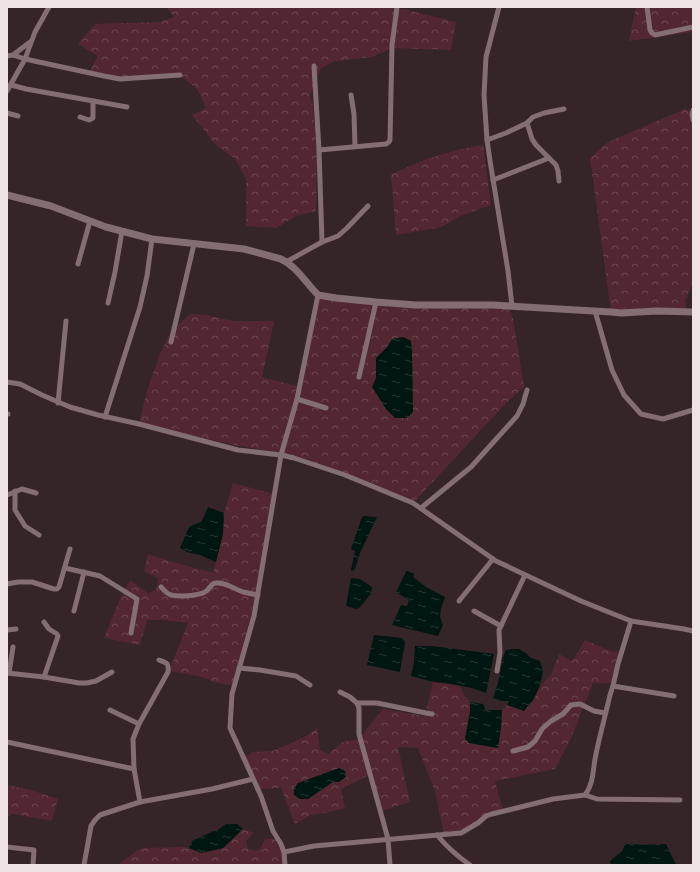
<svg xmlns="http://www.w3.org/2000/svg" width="700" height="872" viewBox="0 0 700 872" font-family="Quicksand,sans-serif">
<defs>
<pattern id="forest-crowns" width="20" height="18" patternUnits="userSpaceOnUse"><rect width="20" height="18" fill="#532732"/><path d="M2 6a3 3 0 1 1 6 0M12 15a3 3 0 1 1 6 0" fill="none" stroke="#6c4650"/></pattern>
<pattern id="water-ripples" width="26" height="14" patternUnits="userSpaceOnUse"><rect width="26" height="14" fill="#001611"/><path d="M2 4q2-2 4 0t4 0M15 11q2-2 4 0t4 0" fill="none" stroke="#263834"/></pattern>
</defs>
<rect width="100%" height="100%" fill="#352428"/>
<g fill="url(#forest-crowns)">
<path d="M 166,7 L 398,7 L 399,10 L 403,9 L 456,22 L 451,50 L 392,48 L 372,57 L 335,61 L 321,68 L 310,95 L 313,106 L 317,155 L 316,211 L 296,216 L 276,228 L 246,226 L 246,179 L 235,159 L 216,145 L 192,115 L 206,108 L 198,90 L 181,76 L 128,79 L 89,73 L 98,56 L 78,44 L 95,24 L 159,22 L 174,17 Z"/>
<path d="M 636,7 L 693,7 L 693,32 L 629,41 Z"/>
<path d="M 685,109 L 693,113 L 693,284 L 692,285 L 685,300 L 687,312 L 611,312 L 590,158 L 608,142 Z"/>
<path d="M 483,145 L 491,205 L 460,216 L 442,227 L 396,235 L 391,174 L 427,159 L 457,150 Z"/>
<path d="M 318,294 L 417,304 L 509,306 L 513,319 L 524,387 L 507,402 L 414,502 L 347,474 L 302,458 L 282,453 L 239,446 L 139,423 L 147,391 L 160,354 L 171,331 L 190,314 L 207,315 L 233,321 L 274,321 L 262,377 L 297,386 Z"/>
<path d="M 233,483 L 274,494 L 251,616 L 235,686 L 217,683 L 203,677 L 169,671 L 188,623 L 163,620 L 147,620 L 140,645 L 104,638 L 120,599 L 130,580 L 149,594 L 157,588 L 158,578 L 144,571 L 148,554 L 166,560 L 213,573 L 223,534 L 224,513 Z"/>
<path d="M 585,640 L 613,652 L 621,651 L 613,683 L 593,683 L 571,738 L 555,769 L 495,781 L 503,811 L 492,814 L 461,833 L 444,835 L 435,791 L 418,748 L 398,747 L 410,802 L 378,812 L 370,775 L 365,777 L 341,789 L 345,808 L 326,813 L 310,815 L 295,824 L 281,788 L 257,789 L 243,758 L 253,752 L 272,751 L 285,746 L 306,736 L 317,728 L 320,750 L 328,754 L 343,742 L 359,739 L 383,709 L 425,716 L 433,682 L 460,686 L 463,693 L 470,702 L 470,712 L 465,739 L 501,728 L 502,710 L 507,705 L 524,711 L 533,700 L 539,688 L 551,675 L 559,654 L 572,661 Z"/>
<path d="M 7,785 L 31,790 L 58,799 L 52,821 L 13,814 L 7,817 Z"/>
<path d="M 243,829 L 254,833 L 246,841 L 248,849 L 257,851 L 262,846 L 265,839 L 277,839 L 281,844 L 285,865 L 117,865 L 141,848 L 185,847 L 202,853 L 223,848 Z"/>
</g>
<g fill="url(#water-ripples)">
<path d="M 403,337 L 411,341 L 412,350 L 413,412 L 407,418 L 395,418 L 386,409 L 372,387 L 376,378 L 376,358 L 388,346 L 392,339 Z"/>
<path d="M 208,507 L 224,513 L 223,534 L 216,562 L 200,555 L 187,552 L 180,548 L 189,527 L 202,521 Z"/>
<path d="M 363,516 L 377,517 L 360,553 L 354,572 L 351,570 L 355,551 L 351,549 L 361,520 Z"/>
<path d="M 407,570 L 414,574 L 413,577 L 426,587 L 445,597 L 441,609 L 440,617 L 443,625 L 438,636 L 392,625 L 401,605 L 407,606 L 409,600 L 396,592 Z"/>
<path d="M 351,578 L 360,579 L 372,587 L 371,594 C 365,599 365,604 357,609 L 346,606 Z"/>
<path d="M 374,635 L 402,638 L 405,642 L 400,672 L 367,665 Z"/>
<path d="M 415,646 L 432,646 L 494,654 L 486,693 L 472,688 L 446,683 L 433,682 L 411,676 L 414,662 Z"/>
<path d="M 512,649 L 519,649 L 527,654 L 531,658 L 540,661 L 543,671 L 539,688 L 533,700 L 524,711 L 507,705 L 509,701 L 502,701 L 493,698 L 498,683 L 503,657 L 506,650 Z"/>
<path d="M 470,702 L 483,704 L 485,709 L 487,711 L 490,710 L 502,710 L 501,728 L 498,748 L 469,743 L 465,739 L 470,712 Z"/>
<path d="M 339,768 L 345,771 L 346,777 L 339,782 L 333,782 L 308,799 L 300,799 L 294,795 L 294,788 L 298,783 Z"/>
<path d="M 226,824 L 237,824 L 243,829 L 223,848 L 202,853 L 189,848 L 192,841 L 207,834 L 219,829 Z"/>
<path d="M 626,843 L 643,845 L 666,844 L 675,863 L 679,865 L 611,865 L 610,861 L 622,851 Z"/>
</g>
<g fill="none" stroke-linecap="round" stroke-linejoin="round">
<g stroke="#836e72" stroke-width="5">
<path d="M 499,7 L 486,57 L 484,95 L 487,140 L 491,167 L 508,271 L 512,306"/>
<path d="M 647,7 L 650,30 L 652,33 L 655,35 L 693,27"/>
<path d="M 13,55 L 25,59 L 104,76 L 120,79 L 180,75"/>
<path d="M 7,56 L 13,55 L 30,42"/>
<path d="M 314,66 L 319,150 L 322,242"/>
<path d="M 11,85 L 26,89 L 127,107"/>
<path d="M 7,91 L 25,59 L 35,32 L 49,7"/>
<path d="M 351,95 L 354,114 L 355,146"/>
<path d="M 693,110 L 692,114 L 693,120"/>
<path d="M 7,113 L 18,116"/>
<path d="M 80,117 L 89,120 L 93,118 L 93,101"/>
<path d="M 527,123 L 532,139 L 536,145 L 556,165 L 558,171 L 559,181"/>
<path d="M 487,140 L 506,133 L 527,123 L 533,117 L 544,113 L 564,109"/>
<path d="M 319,150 L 386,144 L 389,142 L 390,140 L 392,45 L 397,7"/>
<path d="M 493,180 L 549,158"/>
<path d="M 286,262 L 322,242 L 338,236 L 347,228 L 368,206"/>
<path d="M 78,264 L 90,221"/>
<path d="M 108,303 L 115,272 L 122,231"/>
<path d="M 595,311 L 612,370 L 624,395 L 641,414 L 663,419 L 693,410"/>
<path d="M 171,342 L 194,244"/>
<path d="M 359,377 L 376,302"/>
<path d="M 7,382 L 20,384 L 42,395 L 70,407 L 98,415 L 139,424 L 238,450 L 281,455 L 294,458 L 345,475 L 413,503 L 496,561 L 581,601 L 631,621 L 684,629 L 693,631"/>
<path d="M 297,399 L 326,408"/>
<path d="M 58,403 L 66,321"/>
<path d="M 7,414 L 8,414"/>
<path d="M 105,417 L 140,307 L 147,276 L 152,239"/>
<path d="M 15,491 L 15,510 L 25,526 L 39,535"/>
<path d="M 7,495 L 22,489 L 36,493"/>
<path d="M 421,508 L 471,467 L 517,416 L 523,404 L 527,390"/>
<path d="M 65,568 L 100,576 L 137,599 L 131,633"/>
<path d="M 7,584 L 18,582 L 32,582 L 54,589 L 57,589 L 59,587 L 70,549"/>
<path d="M 161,587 C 164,590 167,594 171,595 C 179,597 197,596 205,592 C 210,590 210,583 216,583 C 226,582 234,589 243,592 C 248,593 253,594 258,595"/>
<path d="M 459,601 L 493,559"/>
<path d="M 74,611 L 84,572"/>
<path d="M 474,611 L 501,626"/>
<path d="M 44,622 L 49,629 L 57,634 L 58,636 L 44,677"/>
<path d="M 7,630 L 16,629"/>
<path d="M 239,668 L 260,670 L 296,676 L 310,685"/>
<path d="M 497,671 L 500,653 L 499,630 L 525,575"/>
<path d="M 7,673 L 44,677 L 79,683 L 87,683 L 96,681 L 112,672"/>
<path d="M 9,673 L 13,647"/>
<path d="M 613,686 L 674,696"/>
<path d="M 340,692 L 350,697 L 357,703 L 359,708 L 359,734 L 388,839 L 390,865"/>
<path d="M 357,703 L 377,703 L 426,713 L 432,714"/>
<path d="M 110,710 L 139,724"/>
<path d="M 7,742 L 134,769"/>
<path d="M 513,751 L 528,747 L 535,741 L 542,729 L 551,721 L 563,714 L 571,705 L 580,704 L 594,711 L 605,713"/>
<path d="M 585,795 L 597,799 L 680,800"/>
<path d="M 140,802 L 134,769 L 133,739 L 139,724 L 168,672 C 169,663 167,663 159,660"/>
<path d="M 437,835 C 447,847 457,856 470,865"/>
<path d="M 7,847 L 34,850 L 33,865"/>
<path d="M 284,852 L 314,846 L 461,833 L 478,823 L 486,816 L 492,814 L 553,799 L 585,795 C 593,785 593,771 595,759 C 599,738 605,717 610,695 L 613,686 L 618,664 L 631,621"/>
<path d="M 84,865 L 91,826 L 95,820 L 100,815 L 140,802 L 212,789 L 253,779"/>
<path d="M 285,865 L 284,852 L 281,844 L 273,831 L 261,796 L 230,728 L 232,694 L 254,616 L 281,455 L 297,399 L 318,295"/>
</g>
<path stroke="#836e72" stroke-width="7" d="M 7,195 L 51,206 L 106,227 L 152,239 L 244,249 L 281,259 C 296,266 306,283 318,295 L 336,298 L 376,302 L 416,305 L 493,305 L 611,312 L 621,313 L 657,311 L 693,312"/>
</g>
<rect width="700" height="872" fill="none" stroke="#eee2e5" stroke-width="16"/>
</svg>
